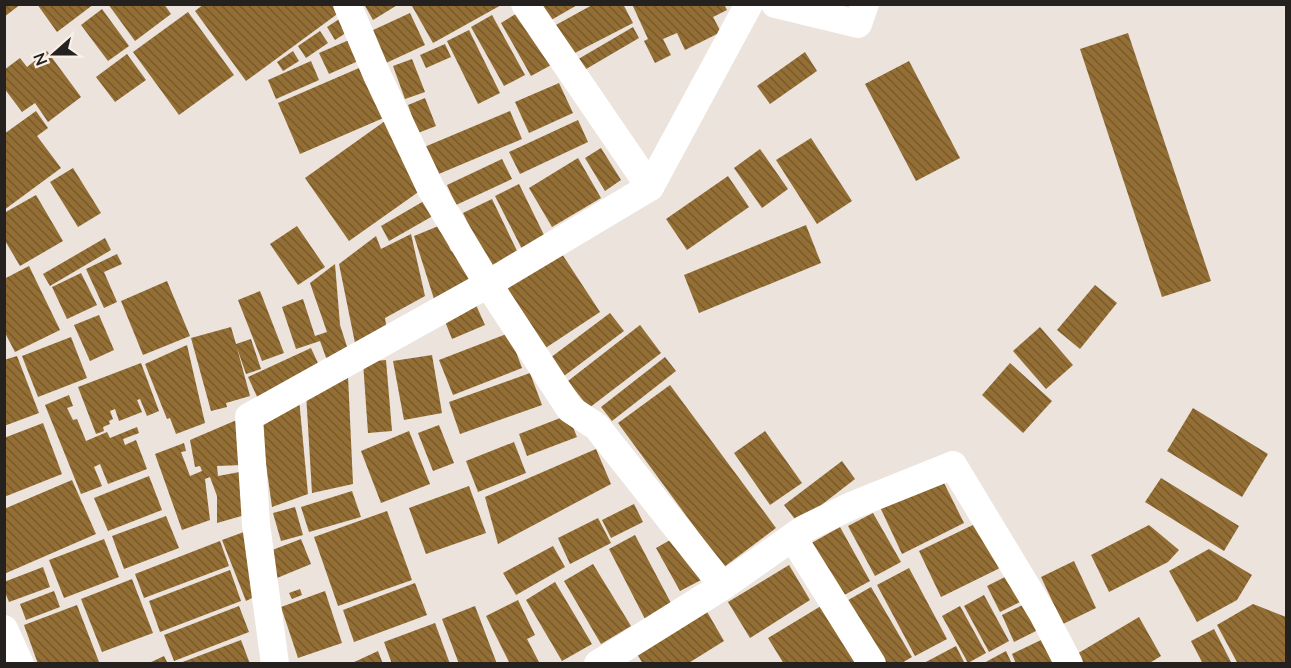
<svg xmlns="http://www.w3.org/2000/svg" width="1291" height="668" viewBox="0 0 1291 668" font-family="Mulish,sans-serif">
<defs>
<pattern id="building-back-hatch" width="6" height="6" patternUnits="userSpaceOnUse" patternTransform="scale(1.5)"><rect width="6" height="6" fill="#936e35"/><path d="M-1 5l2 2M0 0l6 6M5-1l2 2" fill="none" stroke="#785a2c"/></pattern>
</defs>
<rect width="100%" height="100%" fill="#ebe3dc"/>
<g fill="url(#building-back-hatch)">
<path d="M 4,4 L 21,4 L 4,17 Z"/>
<path d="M 37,4 L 94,4 L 57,32 Z"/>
<path d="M 108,4 L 164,4 L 171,14 L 135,41 Z"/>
<path d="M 204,4 L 335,4 L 340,12 L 246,81 L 195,11 Z"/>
<path d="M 364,4 L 399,4 L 373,20 Z"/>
<path d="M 415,4 L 503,4 L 433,43 L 412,6 Z"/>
<path d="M 540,4 L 579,4 L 546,23 Z"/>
<path d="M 594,4 L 623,4 L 633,23 L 569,56 L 554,26 Z"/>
<path d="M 632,4 L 724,4 L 727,10 L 713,17 L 721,32 L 685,50 L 677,33 L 663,39 L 671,55 L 655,63 L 644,41 L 648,39 Z"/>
<path d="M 102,9 L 129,46 L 108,61 L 81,25 Z"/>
<path d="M 522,10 L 553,64 L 531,76 L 501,23 Z"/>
<path d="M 188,12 L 234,75 L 179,115 L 133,52 Z"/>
<path d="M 410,13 L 425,45 L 386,63 L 371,31 Z"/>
<path d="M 492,15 L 525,75 L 504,86 L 471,27 Z"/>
<path d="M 344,16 L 352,29 L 335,40 L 327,27 Z"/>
<path d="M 633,27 L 639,38 L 581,72 L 575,61 Z"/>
<path d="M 469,30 L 500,93 L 478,104 L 447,41 Z"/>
<path d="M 320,31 L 328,43 L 306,58 L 298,46 Z"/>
<path d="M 1128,33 L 1211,281 L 1162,297 L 1080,49 Z"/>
<path d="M 356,37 L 365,58 L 329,74 L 319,53 Z"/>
<path d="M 445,44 L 451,57 L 426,68 L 420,55 Z"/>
<path d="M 47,51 L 81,97 L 48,122 L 35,103 L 22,112 L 4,88 L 4,70 L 20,58 L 27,67 Z"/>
<path d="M 293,51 L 299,61 L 283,71 L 277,62 Z"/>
<path d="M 805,52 L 817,71 L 770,104 L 757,86 Z"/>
<path d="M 127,54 L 146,80 L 115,102 L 96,77 Z"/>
<path d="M 412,59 L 425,92 L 405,99 L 393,66 Z"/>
<path d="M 311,61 L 319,80 L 276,99 L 268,80 Z"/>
<path d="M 909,61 L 960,158 L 916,181 L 865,84 Z"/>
<path d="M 366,65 L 388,116 L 300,154 L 278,103 Z"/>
<path d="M 559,83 L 573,113 L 529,133 L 515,102 Z"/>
<path d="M 425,98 L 436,126 L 418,133 L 408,105 Z"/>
<path d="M 36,111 L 48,128 L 37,136 L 61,168 L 4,210 L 4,134 Z"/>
<path d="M 510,111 L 522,139 L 434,176 L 422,148 Z"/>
<path d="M 578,120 L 588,142 L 520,174 L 509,152 Z"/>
<path d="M 385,121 L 424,188 L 349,241 L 305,178 Z"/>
<path d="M 811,138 L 852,201 L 817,224 L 776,160 Z"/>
<path d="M 601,148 L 621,180 L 605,191 L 585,158 Z"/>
<path d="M 760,149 L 788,189 L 762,208 L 734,168 Z"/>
<path d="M 578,158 L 601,198 L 552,227 L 529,188 Z"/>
<path d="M 502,159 L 512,179 L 456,205 L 447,185 Z"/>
<path d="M 73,168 L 101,213 L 78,227 L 50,182 Z"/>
<path d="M 728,176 L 749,207 L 687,250 L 666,219 Z"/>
<path d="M 519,184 L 546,239 L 523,251 L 495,196 Z"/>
<path d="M 36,195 L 63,241 L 20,266 L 4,239 L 4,213 Z"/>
<path d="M 429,198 L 438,213 L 389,241 L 381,226 Z"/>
<path d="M 492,199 L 520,257 L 491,271 L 463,213 Z"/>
<path d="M 441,225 L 451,251 L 462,247 L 476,283 L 434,299 L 414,236 Z"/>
<path d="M 806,225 L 821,263 L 699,313 L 684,275 Z"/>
<path d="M 297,226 L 325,267 L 298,285 L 270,244 Z"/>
<path d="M 411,234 L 425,296 L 385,318 L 387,331 L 355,343 L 339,264 L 376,236 L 381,249 Z"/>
<path d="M 105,238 L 111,250 L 50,286 L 43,274 Z"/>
<path d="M 558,248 L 600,312 L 544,349 L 502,284 Z"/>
<path d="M 117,254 L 122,264 L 104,272 L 117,302 L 104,308 L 86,269 Z"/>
<path d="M 335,264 L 340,325 L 350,356 L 328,363 L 320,341 L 296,349 L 282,307 L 303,299 L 315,336 L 327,332 L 310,283 Z"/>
<path d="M 29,266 L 60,330 L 15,352 L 4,331 L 4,279 Z"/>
<path d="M 81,273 L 97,305 L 67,319 L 52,287 Z"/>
<path d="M 167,281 L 190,336 L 143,355 L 121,301 Z"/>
<path d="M 1095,285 L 1117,303 L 1080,349 L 1057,330 Z"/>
<path d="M 260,291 L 284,353 L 262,361 L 238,300 Z"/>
<path d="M 476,305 L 485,325 L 452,339 L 444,319 Z"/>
<path d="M 610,313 L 624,331 L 560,379 L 546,361 Z"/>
<path d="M 99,315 L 114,350 L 90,361 L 74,325 Z"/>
<path d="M 640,325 L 661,353 L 589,408 L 568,381 Z"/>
<path d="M 231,327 L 236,344 L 251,339 L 261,369 L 246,374 L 237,348 L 250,396 L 226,403 L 227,407 L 211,411 L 191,338 Z"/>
<path d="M 1040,327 L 1073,365 L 1046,389 L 1013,351 Z"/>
<path d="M 509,333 L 522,368 L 453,395 L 439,360 Z"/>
<path d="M 71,337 L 87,378 L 38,397 L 22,356 Z"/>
<path d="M 187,345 L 205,423 L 176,434 L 170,418 L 167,419 L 145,364 Z"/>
<path d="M 311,348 L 322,372 L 259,401 L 248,377 Z"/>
<path d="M 432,355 L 442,413 L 404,420 L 393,361 Z"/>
<path d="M 17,356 L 39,413 L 4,426 L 4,360 Z"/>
<path d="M 665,357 L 676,371 L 612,421 L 601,407 Z"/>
<path d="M 386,360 L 392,431 L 368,433 L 363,362 Z"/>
<path d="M 141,363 L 159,411 L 147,416 L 140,399 L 137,400 L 142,412 L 119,421 L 115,409 L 110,411 L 113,419 L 109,421 L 110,424 L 103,427 L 104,431 L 96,434 L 78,387 Z"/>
<path d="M 1010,363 L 1052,401 L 1023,433 L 982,395 Z"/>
<path d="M 530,373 L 542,405 L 460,434 L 449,402 Z"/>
<path d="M 348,376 L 353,484 L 312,493 L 306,393 Z"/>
<path d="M 670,385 L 776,528 L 724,567 L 618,423 Z"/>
<path d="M 69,395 L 73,406 L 67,408 L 73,420 L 77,419 L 86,441 L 107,432 L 110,438 L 137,427 L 139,433 L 123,439 L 125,445 L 136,440 L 147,469 L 108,484 L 100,464 L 94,467 L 102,486 L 81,494 L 45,405 Z"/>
<path d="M 299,399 L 308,494 L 272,507 L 260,421 Z"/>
<path d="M 1193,408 L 1268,454 L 1242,497 L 1167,451 Z"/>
<path d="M 568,415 L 577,437 L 527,456 L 519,434 Z"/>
<path d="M 239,419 L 242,465 L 217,466 L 218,476 L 245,471 L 252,513 L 217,523 L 217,496 L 210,477 L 205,479 L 210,520 L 182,530 L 155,454 L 184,443 L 186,451 L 181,452 L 190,476 L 202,471 L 200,466 L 195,467 L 190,440 Z"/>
<path d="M 43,423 L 62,474 L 4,497 L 4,438 Z"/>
<path d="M 439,425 L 454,463 L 433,471 L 418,433 Z"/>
<path d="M 409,431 L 430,484 L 381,503 L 361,451 Z"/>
<path d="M 765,431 L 802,483 L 770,505 L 734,453 Z"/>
<path d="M 514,442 L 526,473 L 478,492 L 466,461 Z"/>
<path d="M 596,449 L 611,484 L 498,544 L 485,497 Z"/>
<path d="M 842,461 L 855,479 L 798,523 L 784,505 Z"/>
<path d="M 149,476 L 162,510 L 108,531 L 94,498 Z"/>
<path d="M 941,477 L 964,523 L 902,554 L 880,507 Z"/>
<path d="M 1161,478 L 1239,526 L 1224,551 L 1145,502 Z"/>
<path d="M 72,480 L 96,534 L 4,574 L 4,509 Z"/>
<path d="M 469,486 L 486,533 L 426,554 L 409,508 Z"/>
<path d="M 352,491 L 361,517 L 309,532 L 301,507 Z"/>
<path d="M 634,504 L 643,522 L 611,538 L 602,520 Z"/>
<path d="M 295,507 L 303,535 L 281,541 L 273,513 Z"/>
<path d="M 387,511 L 412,580 L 338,606 L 314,537 Z"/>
<path d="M 873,513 L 901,562 L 875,576 L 848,526 Z"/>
<path d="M 166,516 L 179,548 L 124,569 L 112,536 Z"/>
<path d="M 598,518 L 611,543 L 570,564 L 558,538 Z"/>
<path d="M 977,523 L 1000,568 L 941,597 L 919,551 Z"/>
<path d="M 1149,525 L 1179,550 L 1168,562 L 1109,592 L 1091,555 Z"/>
<path d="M 840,527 L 870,581 L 837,599 L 808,545 Z"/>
<path d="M 252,529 L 258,595 L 246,601 L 222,540 Z"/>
<path d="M 635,535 L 672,605 L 645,619 L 609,549 Z"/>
<path d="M 679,535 L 703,579 L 680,591 L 656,548 Z"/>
<path d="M 104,539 L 119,577 L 64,598 L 49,560 Z"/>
<path d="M 301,539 L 311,564 L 277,578 L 267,552 Z"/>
<path d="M 220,541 L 229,566 L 144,598 L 135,574 Z"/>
<path d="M 553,546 L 565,567 L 516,595 L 503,573 Z"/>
<path d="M 1209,549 L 1252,575 L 1237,600 L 1197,622 L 1169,571 Z"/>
<path d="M 1074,561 L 1096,608 L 1063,624 L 1041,577 Z"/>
<path d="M 593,564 L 631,626 L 601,644 L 564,581 Z"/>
<path d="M 789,565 L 810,600 L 750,638 L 728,602 Z"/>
<path d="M 43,567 L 50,587 L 9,602 L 4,590 L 4,582 Z"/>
<path d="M 909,568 L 947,639 L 915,656 L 877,585 Z"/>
<path d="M 230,570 L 241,601 L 160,632 L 149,601 Z"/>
<path d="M 1009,575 L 1022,601 L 1000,612 L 987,586 Z"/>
<path d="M 132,579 L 153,633 L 102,652 L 81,599 Z"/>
<path d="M 555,582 L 592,644 L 562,661 L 526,600 Z"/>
<path d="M 415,583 L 427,615 L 354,642 L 343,610 Z"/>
<path d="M 871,587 L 912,657 L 900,664 L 879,664 L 843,603 Z"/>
<path d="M 300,589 L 302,595 L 292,599 L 289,593 Z"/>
<path d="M 54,591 L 60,607 L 26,620 L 20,604 Z"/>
<path d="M 325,591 L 342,643 L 298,658 L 281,607 Z"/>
<path d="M 984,595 L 1009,641 L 989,652 L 964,606 Z"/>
<path d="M 518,600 L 535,635 L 527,639 L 540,664 L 510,664 L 486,616 Z"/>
<path d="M 1029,602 L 1042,628 L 1014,642 L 1002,615 Z"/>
<path d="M 1253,604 L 1286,617 L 1286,664 L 1238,664 L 1217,625 Z"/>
<path d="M 77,605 L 99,662 L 38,664 L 24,625 Z"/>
<path d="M 239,606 L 249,632 L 174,661 L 164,635 Z"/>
<path d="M 475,606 L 497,664 L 459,664 L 442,619 Z"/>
<path d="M 821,606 L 857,664 L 784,664 L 768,638 Z"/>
<path d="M 960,606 L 986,653 L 968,663 L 942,616 Z"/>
<path d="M 706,610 L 724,641 L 687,664 L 643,664 L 636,652 Z"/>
<path d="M 1139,617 L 1161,656 L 1148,664 L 1060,664 Z"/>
<path d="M 435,623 L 450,664 L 392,664 L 384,642 Z"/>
<path d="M 1214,629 L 1232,664 L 1203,664 L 1191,641 Z"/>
<path d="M 241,640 L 250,664 L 180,664 L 180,663 Z"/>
<path d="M 1041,640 L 1053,664 L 1016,664 L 1012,654 Z"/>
<path d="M 956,646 L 965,664 L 922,664 Z"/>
<path d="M 378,651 L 383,664 L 350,664 Z"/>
<path d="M 1006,651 L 1012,664 L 982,664 Z"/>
<path d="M 164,656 L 168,664 L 147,664 Z"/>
</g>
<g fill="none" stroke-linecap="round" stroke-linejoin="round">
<g stroke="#fff" stroke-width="28">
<path d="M 347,4 L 377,75 L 431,189 L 488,284 L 570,409 L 597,427 L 723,586 L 804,529 L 851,506 L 953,465 L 1043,614 L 1069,664"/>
<path d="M 775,4 L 858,24 L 865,4"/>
<path d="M 650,187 L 749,4"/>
<path d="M 793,538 L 872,664"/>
<path d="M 4,629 L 20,664"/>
<path d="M 275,664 L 256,524 L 249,417 L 488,284 L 650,187 L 525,4"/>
<path d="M 598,664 L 723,586"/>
</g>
</g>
<rect width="1291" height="668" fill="none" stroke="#24211f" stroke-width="12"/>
<g transform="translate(54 54) rotate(249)" stroke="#f8f1e9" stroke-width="4.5" paint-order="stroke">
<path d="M0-4.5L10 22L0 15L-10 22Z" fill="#24211f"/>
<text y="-9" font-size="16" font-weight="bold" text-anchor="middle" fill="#24211f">N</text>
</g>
</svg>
